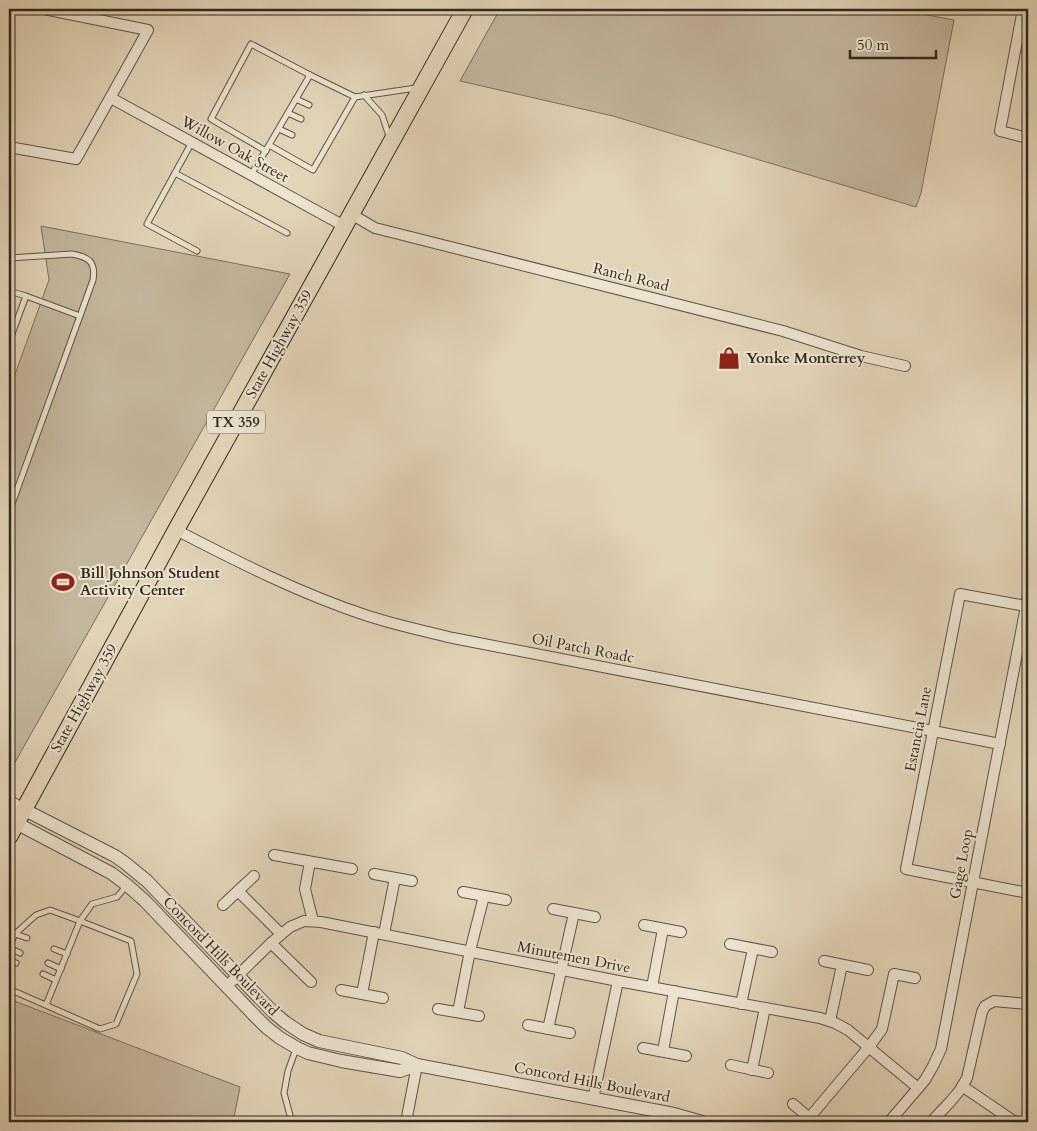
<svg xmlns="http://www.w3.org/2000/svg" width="1037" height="1131" viewBox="0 0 1037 1131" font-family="Cardo,serif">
<rect width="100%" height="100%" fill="#e2d4b7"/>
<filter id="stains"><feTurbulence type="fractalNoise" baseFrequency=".004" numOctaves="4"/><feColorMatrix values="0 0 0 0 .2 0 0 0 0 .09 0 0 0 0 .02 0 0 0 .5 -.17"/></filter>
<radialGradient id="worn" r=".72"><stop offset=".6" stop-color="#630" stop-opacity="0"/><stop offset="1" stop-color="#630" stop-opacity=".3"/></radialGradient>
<g fill="#c4b79d" stroke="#7c705d">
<path d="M 500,9 L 895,9 L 954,20 L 921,193 L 916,207 L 613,116 L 460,81 Z"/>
<path d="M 41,226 L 290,274 L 9,773 L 9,391 L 49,280 Z"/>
<path d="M 9,999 L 240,1087 L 233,1122 L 9,1122 Z"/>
</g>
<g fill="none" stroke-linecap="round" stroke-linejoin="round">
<defs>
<g id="service">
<path d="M 364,95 L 382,115 L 389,136"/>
<path d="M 355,97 L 416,88"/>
<path d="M 296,99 L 309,105"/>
<path d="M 288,113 L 301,119"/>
<path d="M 279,129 L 292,135"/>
<path d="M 192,142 L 147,224 L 197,251"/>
<path d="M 266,151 L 211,119 L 251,44 L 310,75"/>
<path d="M 175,173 L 287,233"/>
<path d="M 251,175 L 269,145 L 310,75 L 355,97 L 313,170 L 269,145"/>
<path d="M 9,258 L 72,254 C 89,257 96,262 93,280 L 9,512"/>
<path d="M 9,291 L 26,296 L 80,316"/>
<path d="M 9,342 L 26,296"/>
<path d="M 15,934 L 27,938"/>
<path d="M 9,947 L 15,934 L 36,915 L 50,910 L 80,921 L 92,904 L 117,897 L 127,885"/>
<path d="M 9,948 L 20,953"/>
<path d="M 54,949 L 67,954"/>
<path d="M 9,960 L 16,963"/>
<path d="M 48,963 L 61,969"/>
<path d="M 43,974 L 56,980"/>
<path d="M 9,989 L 100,1029 L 116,1024 L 137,974 L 131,941 L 80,921 L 46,1005"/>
<path d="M 296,1049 L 288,1071 L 284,1093 L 291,1119 L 296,1122"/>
</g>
<g id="minor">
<path d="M 1023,9 L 1000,131 L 1028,138"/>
<path d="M 111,98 L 344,226"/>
<path d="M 9,147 L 76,159 L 148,30 L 44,9"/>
<path d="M 351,214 L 375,228 L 387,231 L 783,331 L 861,356 L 905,366"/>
<path d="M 176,530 C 238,562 301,594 368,616 C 396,625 424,631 453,638 L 1000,744"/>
<path d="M 1026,606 L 960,594 L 906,869 L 1028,893"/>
<path d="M 9,800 L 23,809"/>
<path d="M 274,855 L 352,869"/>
<path d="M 310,862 L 305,889 L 313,921"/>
<path d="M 374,874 L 412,881"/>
<path d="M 238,891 L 281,934"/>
<path d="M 463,892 L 506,900"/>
<path d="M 223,905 L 254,876"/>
<path d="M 553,909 L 595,917"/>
<path d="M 644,925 L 681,932"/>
<path d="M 384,934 L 395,878"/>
<path d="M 271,943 L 311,982"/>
<path d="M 730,944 L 772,952"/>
<path d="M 824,961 L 868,970"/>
<path d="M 227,986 L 271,943 L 290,927 L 304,921 L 321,922 L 618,981 L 820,1018 L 835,1023 L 848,1030 L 918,1088"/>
<path d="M 652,987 L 663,929"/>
<path d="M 341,990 L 383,998"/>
<path d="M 362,994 L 374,932"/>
<path d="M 741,1004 L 753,949"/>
<path d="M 438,1009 L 479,1016"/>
<path d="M 458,1012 L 470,951 L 484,896"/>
<path d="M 830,1021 L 842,965"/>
<path d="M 528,1025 L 570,1033"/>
<path d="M 548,1029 L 574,913"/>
<path d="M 643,1048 L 686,1056"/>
<path d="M 663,1051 L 674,991"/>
<path d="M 731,1065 L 768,1073"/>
<path d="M 752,1070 L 765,1008"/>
<path d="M 962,1086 L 1015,1122"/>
<path d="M 593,1099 L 618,981"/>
<path d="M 793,1104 L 813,1121"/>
<path d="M 809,1118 L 869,1047 L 882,1029 L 894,974 L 915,978"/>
<path d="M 406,1122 L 417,1065"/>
<path d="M 889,1122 L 925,1080 L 933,1066 L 941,1049 L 1028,596"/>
<path d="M 931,1122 L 950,1102 L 960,1090 L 967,1078 L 982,1012 L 985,1006 L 994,1001 L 1028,1004"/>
</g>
<g id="tertiary">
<path d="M 23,809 L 115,856 L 125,863 L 147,881 L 273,1012 L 285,1022 L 303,1034 L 319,1041 L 402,1058 L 417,1065 L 674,1114 L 702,1122"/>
<path d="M 16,823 L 111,873 L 127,885 L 145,901 L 253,1014 L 266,1027 L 280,1038 L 297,1048 L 308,1053 L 341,1061 L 400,1071 L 417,1065"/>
</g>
<path id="primary" d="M 9,837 L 176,530 L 465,9"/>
</defs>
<use href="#service" stroke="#5f5444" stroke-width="7"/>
<use href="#minor" stroke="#5f5444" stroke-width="12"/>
<use href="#tertiary" stroke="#5f5444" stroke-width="14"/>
<use href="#primary" stroke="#33291d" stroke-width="18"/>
<use href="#service" stroke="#ece3d0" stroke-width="5"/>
<use href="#minor" stroke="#ece3d0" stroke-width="10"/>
<use href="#tertiary" stroke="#ece3d0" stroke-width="12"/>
<use href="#primary" stroke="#e2d4b7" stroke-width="16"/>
</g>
<defs>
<symbol id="shop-bare" viewBox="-9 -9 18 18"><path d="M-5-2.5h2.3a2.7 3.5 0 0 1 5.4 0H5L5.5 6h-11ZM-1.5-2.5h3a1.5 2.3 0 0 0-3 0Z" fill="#8f2418" stroke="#ece3d0" stroke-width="2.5" paint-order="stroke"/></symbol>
<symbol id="stadium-bare" viewBox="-9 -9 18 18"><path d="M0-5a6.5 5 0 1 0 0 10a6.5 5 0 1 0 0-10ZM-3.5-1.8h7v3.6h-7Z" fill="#8f2418" stroke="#ece3d0" stroke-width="2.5" paint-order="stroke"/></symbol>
</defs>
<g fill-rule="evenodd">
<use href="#shop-bare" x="713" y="342" width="32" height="32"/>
<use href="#stadium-bare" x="47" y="566" width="32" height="32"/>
</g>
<g text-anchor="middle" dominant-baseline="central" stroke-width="4" stroke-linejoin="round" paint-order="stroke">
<rect fill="#ece3d0" stroke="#6a6153" stroke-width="1" x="207" y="410.5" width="58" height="23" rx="4"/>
<g font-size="14" font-weight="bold" fill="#33291d">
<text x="236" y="422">TX 359</text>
</g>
<g font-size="15" fill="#33291d" stroke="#ece3d0">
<text transform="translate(235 149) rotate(29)">Willow Oak Street</text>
<text transform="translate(631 277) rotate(14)">Ranch Road</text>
<text transform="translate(279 344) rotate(-61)">State Highway 359</text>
<text transform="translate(583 648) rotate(11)">Oil Patch Roadc</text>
<text transform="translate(84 698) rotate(-61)">State Highway 359</text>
<text transform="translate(918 729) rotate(-79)">Estancia Lane</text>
<text transform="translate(961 864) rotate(-79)">Gage Loop</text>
<text transform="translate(221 956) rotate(46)">Concord Hills Boulevard</text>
<text transform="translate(574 957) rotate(11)">Minutemen Drive</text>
<text transform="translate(592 1082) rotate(11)">Concord Hills Boulevard</text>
</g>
<g font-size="15" font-weight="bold" fill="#33291d" stroke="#ece3d0" text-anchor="start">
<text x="746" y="358">Yonke Monterrey</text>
<text x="80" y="573">Bill Johnson Student<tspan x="80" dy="17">Activity Center</tspan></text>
</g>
</g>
<rect width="1037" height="1131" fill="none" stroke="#e2d4b7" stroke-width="30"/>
<rect x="10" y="10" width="1017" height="1111" fill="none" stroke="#33291d" stroke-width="2.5"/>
<rect x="15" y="15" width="1007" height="1101" fill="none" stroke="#33291d"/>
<path d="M850 50v8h86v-8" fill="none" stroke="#33291d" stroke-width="2.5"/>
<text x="857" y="50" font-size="15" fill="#33291d" stroke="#ece3d0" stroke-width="4" paint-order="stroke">50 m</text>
<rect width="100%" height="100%" filter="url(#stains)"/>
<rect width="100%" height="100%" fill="url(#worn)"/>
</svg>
